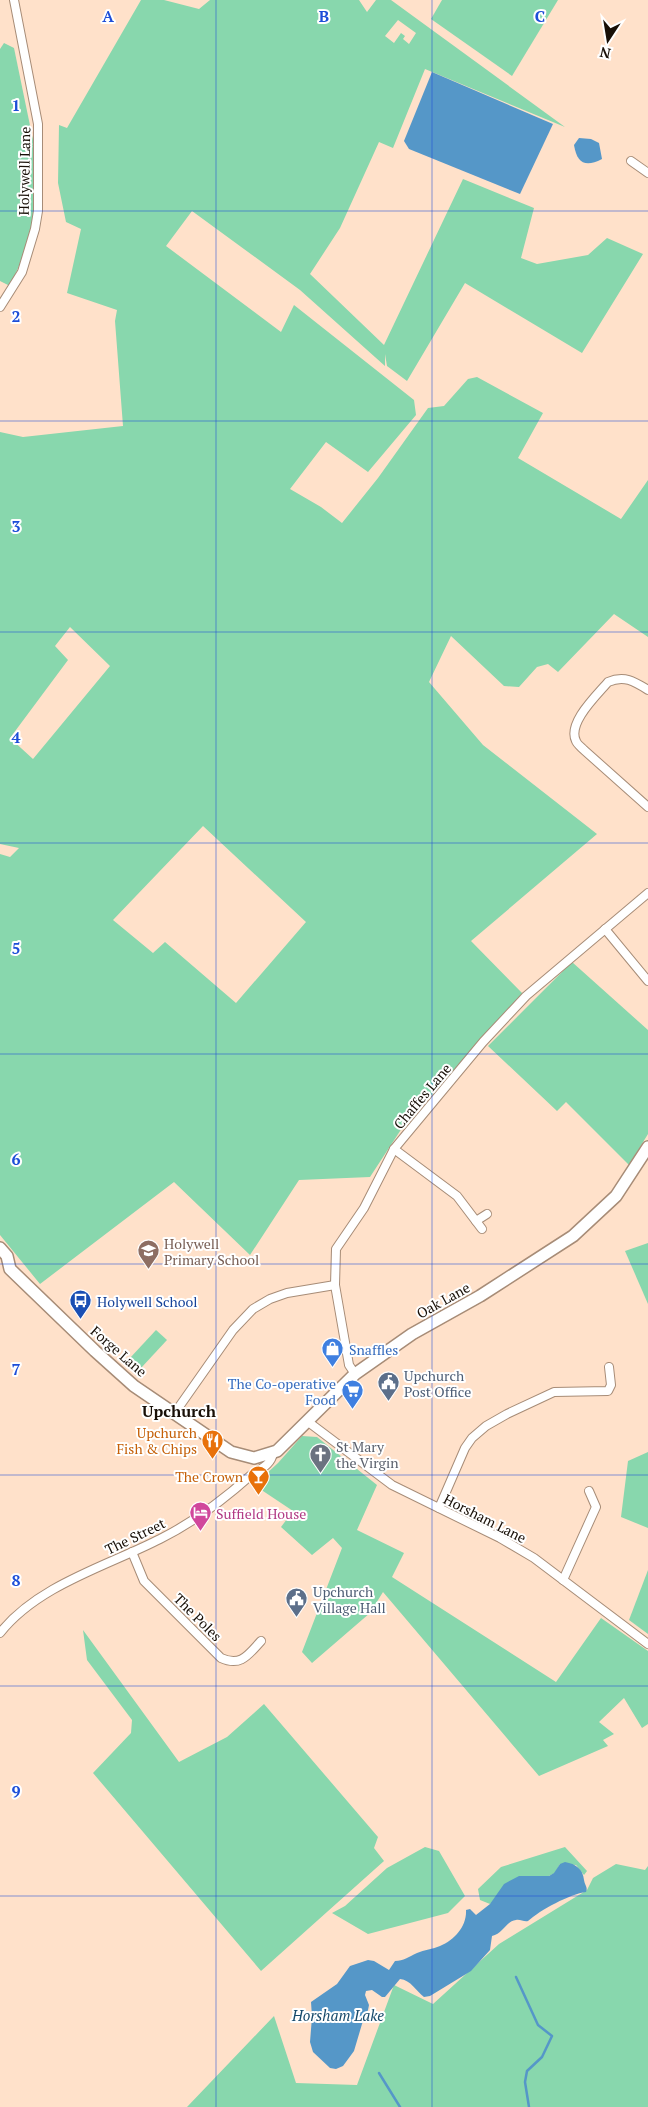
<svg xmlns="http://www.w3.org/2000/svg" width="648" height="2107" viewBox="0 0 648 2107" font-family="'PT Serif',serif">
<rect width="100%" height="100%" fill="#ffe1ca"/>
<g fill="#88d7ad" fill-rule="evenodd">
<path d="M 141,0 L 164,0 L 199,9 L 210,0 L 359,0 L 367,12 L 376,0 L 391,0 L 565,127 L 425,69 L 393,148 L 379,142 L 340,228 L 310,274 L 384,345 L 463,179 L 534,208 L 521,258 L 537,264 L 588,255 L 607,238 L 643,254 L 582,353 L 465,283 L 407,381 L 387,366 L 385,354 L 385,366 L 300,290 L 192,211 L 166,246 L 281,332 L 294,305 L 414,400 L 416,415 L 368,472 L 326,442 L 290,489 L 321,507 L 342,523 L 378,478 L 428,408 L 444,406 L 468,379 L 477,377 L 543,413 L 518,458 L 621,519 L 648,480 L 648,637 L 614,614 L 558,672 L 548,664 L 537,667 L 519,687 L 504,686 L 451,636 L 429,682 L 483,745 L 597,834 L 471,941 L 523,994 L 402,1128 L 370,1177 L 299,1180 L 250,1255 L 174,1182 L 40,1284 L 0,1235 L 0,854 L 10,857 L 19,848 L 0,844 L 0,432 L 23,437 L 123,426 L 115,321 L 117,310 L 67,293 L 81,229 L 66,222 L 58,183 L 59,125 L 67,128 ZM 398,20 L 416,33 L 409,44 L 403,39 L 405,36 L 401,33 L 394,43 L 385,36 ZM 70,627 L 110,666 L 33,759 L 10,738 L 68,660 L 55,646 ZM 203,826 L 306,922 L 236,1003 L 165,942 L 153,953 L 113,920 Z"/>
<path d="M 442,0 L 558,0 L 512,76 L 431,19 Z"/>
<path d="M 4,43 L 14,48 L 33,140 L 34,214 L 26,250 L 10,286 L 0,281 L 0,49 Z"/>
<path d="M 572,962 L 648,1030 L 648,1134 L 629,1165 L 566,1102 L 557,1111 L 488,1046 Z"/>
<path d="M 648,1243 L 648,1304 L 625,1251 Z"/>
<path d="M 156,1330 L 167,1340 L 141,1368 L 130,1358 Z"/>
<path d="M 302,1436 L 317,1437 L 377,1485 L 357,1530 L 404,1553 L 392,1577 L 556,1682 L 601,1618 L 648,1651 L 648,1724 L 642,1728 L 624,1698 L 599,1722 L 614,1734 L 603,1740 L 608,1746 L 539,1776 L 383,1592 L 370,1613 L 312,1663 L 302,1652 L 342,1548 L 333,1538 L 312,1555 L 281,1527 L 293,1511 L 254,1485 L 278,1463 Z"/>
<path d="M 648,1452 L 648,1528 L 621,1517 L 628,1461 Z"/>
<path d="M 648,1570 L 648,1634 L 629,1620 Z"/>
<path d="M 83,1630 L 179,1762 L 227,1737 L 264,1704 L 378,1837 L 374,1848 L 384,1861 L 261,1971 L 93,1773 L 131,1733 L 132,1720 L 87,1660 Z"/>
<path d="M 425,1847 L 439,1851 L 465,1896 L 448,1913 L 368,1934 L 332,1913 L 345,1906 L 387,1868 Z"/>
<path d="M 565,1847 L 587,1871 L 584,1875 L 576,1865 L 560,1864 L 555,1873 L 490,1904 L 480,1900 L 478,1889 L 501,1867 Z"/>
<path d="M 616,1864 L 645,1870 L 648,1866 L 648,2107 L 187,2107 L 274,2016 L 296,2083 L 357,2085 L 394,1985 L 433,2004 L 499,1944 L 587,1890 L 593,1878 Z"/>
</g>
<g fill="#5597c8">
<path d="M 432,72 L 553,124 L 520,194 L 409,149 L 404,141 Z"/>
<path d="M 579,138 L 591,139 L 599,143 L 602,159 C 585,168 577,163 574,145 Z"/>
<path d="M 565,1862 C 576,1864 583,1869 584,1880 C 585,1886 588,1887 586,1892 C 570,1894 540,1910 528,1921 C 524,1922 520,1919 516,1920 C 506,1921 503,1934 492,1936 L 490,1950 L 471,1971 L 430,1996 L 424,1997 C 416,1991 411,1980 400,1979 L 385,1997 L 382,1997 L 372,1990 L 366,1991 L 365,1995 L 369,2005 L 368,2010 L 362,2024 L 354,2051 L 343,2066 L 336,2069 L 330,2068 L 313,2052 L 310,2042 L 312,2017 L 311,2002 L 337,1984 L 350,1966 L 368,1960 L 374,1961 L 389,1970 L 395,1961 C 404,1961 408,1957 417,1953 C 424,1950 433,1949 440,1946 C 455,1940 467,1926 466,1910 L 470,1909 L 476,1915 L 490,1904 L 504,1884 L 519,1876 L 549,1876 L 554,1873 L 560,1864 Z"/>
</g>
<g fill="none" stroke-linecap="round" stroke-linejoin="round">
<g stroke="#5597c8" stroke-width="2.5">
<path d="M 516,1977 L 538,2025 L 552,2036 L 542,2057 L 527,2071 L 525,2082 L 529,2107"/>
<path d="M 379,2073 L 400,2107"/>
</g>
<defs>
<g id="street">
<path d="M 631,161 L 648,173"/>
<path d="M 0,307 L 22,272 L 35,229 L 38,211 L 38,124 L 14,0"/>
<path d="M 648,690 C 634,681 624,675 608,682 C 597,695 567,723 576,741 C 577,744 581,747 584,750 L 648,807"/>
<path d="M 605,929 L 648,981"/>
<path d="M 394,1149 L 457,1196 L 482,1229"/>
<path d="M 476,1221 L 487,1214"/>
<path d="M 355,1374 L 349,1365 L 335,1285 L 336,1249 L 364,1208 L 394,1149 L 483,1042 L 526,996 L 648,893"/>
<path d="M 174,1414 L 233,1330 L 253,1309 L 270,1299 L 287,1293 L 335,1285"/>
<path d="M 307,1421 L 392,1485 L 500,1538 L 534,1558 L 648,1644"/>
<path d="M 439,1508 L 465,1448 L 472,1438 L 486,1426 L 507,1414 L 554,1392 L 608,1391 L 611,1385 L 609,1367"/>
<path d="M 132,1552 L 144,1581 L 221,1658 C 241,1667 248,1655 261,1641"/>
<path d="M 563,1580 L 596,1507 L 589,1491"/>
<path d="M 0,1633 C 38,1585 107,1566 160,1539 C 194,1522 222,1501 250,1476 C 259,1469 271,1466 273,1453"/>
</g>
<path id="secondary" d="M 0,1248 L 7,1256 L 10,1269 L 95,1351 L 134,1386 L 231,1452 L 254,1458 L 277,1451 L 355,1374 L 412,1334 L 480,1296 L 573,1236 L 616,1196 L 648,1147"/>
</defs>
<use href="#street" stroke="#a78c77" stroke-width="10"/>
<use href="#secondary" stroke="#a78c77" stroke-width="14"/>
<use href="#street" stroke="#fff" stroke-width="8"/>
<use href="#secondary" stroke="#fff" stroke-width="11"/>
</g>
<path fill="none" stroke="#1d4ed8" stroke-width="1" stroke-opacity="0.55" d="M 216,0 L 216,2107M 432,0 L 432,2107M 0,211 L 648,211M 0,421 L 648,421M 0,632 L 648,632M 0,843 L 648,843M 0,1054 L 648,1054M 0,1264 L 648,1264M 0,1475 L 648,1475M 0,1686 L 648,1686M 0,1896 L 648,1896"/>
<defs>
<symbol id="school-pin" viewBox="-11 -11 22 30"><path d="M0 17L-7.5 6A9.5 9.5 0 1 1 7.5 6Z" fill="#8d6e63" stroke="#fff"/><path d="M0-5L7-2L0 1L-7-2ZM-4 1L0 2.5L4 1V4Q0 6-4 4Z" fill="#fff"/></symbol>
<symbol id="bus-pin" viewBox="-11 -11 22 30"><path d="M0 17L-7.5 6A9.5 9.5 0 1 1 7.5 6Z" fill="#1a4fb4" stroke="#fff"/><path d="M-5-6H5V4H4V6H2V4H-2V6H-4V4H-5ZM-3.5-4V0h7V-4ZM-3.5 1.2v1.5H-2V1.2ZM2 1.2v1.5H3.5V1.2Z" fill="#fff"/></symbol>
<symbol id="shop-pin" viewBox="-11 -11 22 30"><path d="M0 17L-7.5 6A9.5 9.5 0 1 1 7.5 6Z" fill="#3f7fe0" stroke="#fff"/><path d="M-5-2.5h2.3a2.7 3.5 0 0 1 5.4 0H5L5.5 6h-11ZM-1.5-2.5h3a1.5 2.3 0 0 0-3 0Z" fill="#fff"/></symbol>
<symbol id="civic-pin" viewBox="-11 -11 22 30"><path d="M0 17L-7.5 6A9.5 9.5 0 1 1 7.5 6Z" fill="#5c6f8a" stroke="#fff"/><path d="M-.6-6.5H3V-4.5H.6V-3L4-1V1h2V6H-6V1h2V-1L-.6-3ZM-1.2 2.5V6h2.4V2.5Z" fill="#fff"/></symbol>
<symbol id="supermarket-pin" viewBox="-11 -11 22 30"><path d="M0 17L-7.5 6A9.5 9.5 0 1 1 7.5 6Z" fill="#3f7fe0" stroke="#fff"/><path d="M-6-5.5h2.5l.6 2H6L4.5 2H-2.5L-4.4-4H-6ZM-1.5 3.2a1.3 1.3 0 1 0 .1 0ZM3 3.2a1.3 1.3 0 1 0 .1 0Z" fill="#fff"/></symbol>
<symbol id="restaurant-pin" viewBox="-11 -11 22 30"><path d="M0 17L-7.5 6A9.5 9.5 0 1 1 7.5 6Z" fill="#e8710a" stroke="#fff"/><path d="M-5-6h1v4h1v-4h1v4h1v-4h1v5L-1.5 .5V6h-2V.5L-5-1ZM5-6V6H3V1.5H1.5Q1.5-4 5-6Z" fill="#fff"/></symbol>
<symbol id="church-pin" viewBox="-11 -11 22 30"><path d="M0 17L-7.5 6A9.5 9.5 0 1 1 7.5 6Z" fill="#6b7280" stroke="#fff"/><path d="M-1.2-6h2.4v3.5h3.3v2.4h-3.3V6h-2.4V-.1h-3.3v-2.4h3.3Z" fill="#fff"/></symbol>
<symbol id="bar-pin" viewBox="-11 -11 22 30"><path d="M0 17L-7.5 6A9.5 9.5 0 1 1 7.5 6Z" fill="#e8710a" stroke="#fff"/><path d="M-6-5H6L.8 .8V4.5H3.5V6h-7V4.5H-.8V.8Z" fill="#fff"/></symbol>
<symbol id="hotel-pin" viewBox="-11 -11 22 30"><path d="M0 17L-7.5 6A9.5 9.5 0 1 1 7.5 6Z" fill="#d1479c" stroke="#fff"/><path d="M-6-4.5h1.5V1H6V5H4.5V3h-9V5H-6ZM-4 0a1.8 1.8 0 1 1 3.6 0ZM.5 0V-2.5h3Q6-2.5 6 0Z" fill="#fff"/></symbol>
</defs>
<g fill-rule="evenodd">
<use href="#school-pin" x="136" y="1238" width="25" height="34"/>
<use href="#bus-pin" x="68" y="1288" width="25" height="34"/>
<use href="#shop-pin" x="320" y="1336" width="25" height="34"/>
<use href="#civic-pin" x="376" y="1370" width="25" height="34"/>
<use href="#supermarket-pin" x="340" y="1378" width="25" height="34"/>
<use href="#restaurant-pin" x="200" y="1428" width="25" height="34"/>
<use href="#church-pin" x="308" y="1442" width="25" height="34"/>
<use href="#bar-pin" x="246" y="1464" width="25" height="34"/>
<use href="#hotel-pin" x="188" y="1500" width="25" height="34"/>
<use href="#civic-pin" x="284" y="1586" width="25" height="34"/>
</g>
<g text-anchor="middle" dominant-baseline="central" stroke-width="4" stroke-linejoin="round" paint-order="stroke">
<g font-size="14" fill="#180f07" stroke="#fff">
<text transform="translate(24 171) rotate(-89)">Holywell Lane</text>
<text transform="translate(422 1096) rotate(-50)">Chaffes Lane</text>
<text transform="translate(443 1300) rotate(-29)">Oak Lane</text>
<text transform="translate(119 1351) rotate(41)">Forge Lane</text>
<text transform="translate(485 1518) rotate(27)">Horsham Lane</text>
<text transform="translate(135 1536) rotate(-26)">The Street</text>
<text transform="translate(198 1617) rotate(45)">The Poles</text>
</g>
<g font-size="14" fill="#785e54" stroke="#fff" text-anchor="start">
<text x="164" y="1243">Holywell<tspan x="164" dy="16">Primary School</tspan></text>
</g>
<g font-size="14" fill="#164399" stroke="#fff" text-anchor="start">
<text x="97" y="1301">Holywell School</text>
</g>
<g font-size="14" fill="#366cbe" stroke="#fff" text-anchor="start">
<text x="349" y="1349">Snaffles</text>
<text x="336" y="1383" text-anchor="end">The Co-operative<tspan x="336" dy="16">Food</tspan></text>
</g>
<g font-size="14" fill="#4e5e75" stroke="#fff" text-anchor="start">
<text x="404" y="1375">Upchurch<tspan x="404" dy="16">Post Office</tspan></text>
<text x="313" y="1591">Upchurch<tspan x="313" dy="16">Village Hall</tspan></text>
</g>
<g font-size="14" fill="#c56008" stroke="#fff" text-anchor="end">
<text x="197" y="1432">Upchurch<tspan x="197" dy="16">Fish &amp; Chips</tspan></text>
<text x="243" y="1476">The Crown</text>
</g>
<g font-size="14" fill="#5b616d" stroke="#fff" text-anchor="start">
<text x="336" y="1446">St Mary<tspan x="336" dy="16">the Virgin</tspan></text>
</g>
<g font-size="14" fill="#b23c85" stroke="#fff" text-anchor="start">
<text x="216" y="1513">Suffield House</text>
</g>
<g font-size="15" font-style="italic" fill="#174a6b" stroke="#fff">
<text x="338" y="2015">Horsham Lake</text>
</g>
<g font-size="16" font-weight="bold" fill="#180f07" stroke="#fff">
<text x="179" y="1411">Upchurch</text>
</g>
</g>
<g font-size="16" text-anchor="middle" font-weight="bold" fill="#1d4ed8" stroke="#fff" stroke-width="4" stroke-linejoin="round" paint-order="stroke">
<text x="108" y="22">A</text>
<text x="324" y="22">B</text>
<text x="540" y="22">C</text>
<text x="16" y="111">1</text>
<text x="16" y="322">2</text>
<text x="16" y="532">3</text>
<text x="16" y="743">4</text>
<text x="16" y="954">5</text>
<text x="16" y="1165">6</text>
<text x="16" y="1375">7</text>
<text x="16" y="1586">8</text>
<text x="16" y="1797">9</text>
</g>
<g transform="translate(608 40) rotate(192)" stroke="#ffffff" stroke-width="4" paint-order="stroke">
<path d="M0-4L9 19L0 12L-9 19Z" fill="#180f07"/>
<text y="-8" font-size="14" font-weight="bold" text-anchor="middle" fill="#180f07">N</text>
</g>
</svg>
